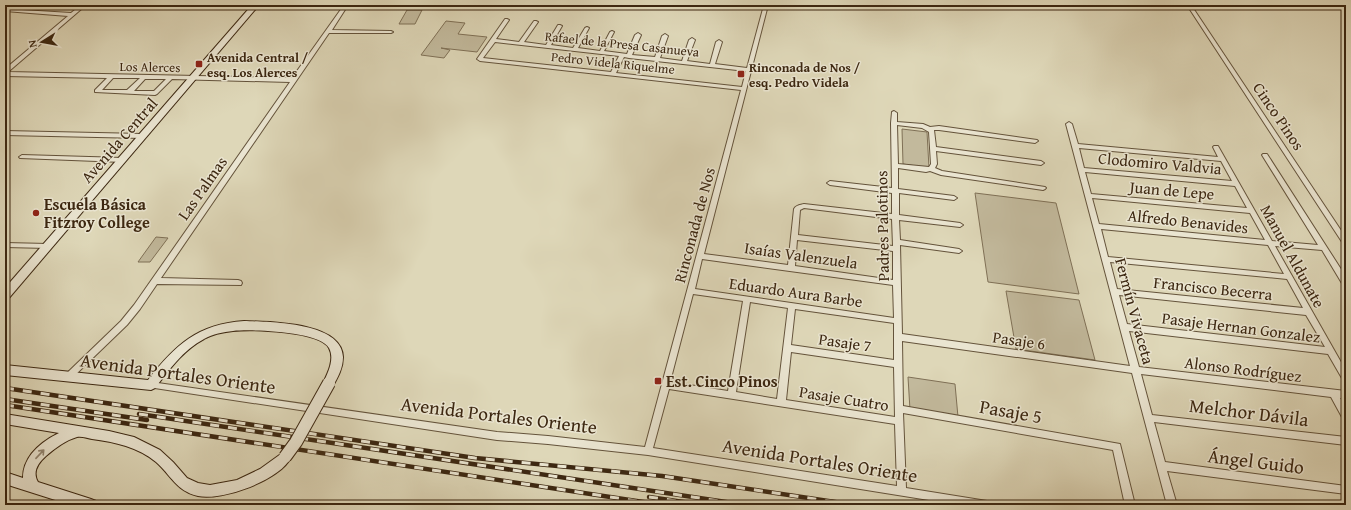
<svg xmlns="http://www.w3.org/2000/svg" width="1351" height="510" viewBox="0 0 1351 510" font-family="'Gentium Book Plus',serif">
<rect width="100%" height="100%" fill="#ded7b8"/>
<filter id="stains"><feTurbulence type="fractalNoise" baseFrequency=".005" numOctaves="4"/><feColorMatrix values="0 0 0 0 .2 0 0 0 0 .09 0 0 0 0 .02 0 0 0 .5 -.17"/></filter>
<radialGradient id="worn" r=".72"><stop offset=".6" stop-color="#630" stop-opacity="0"/><stop offset="1" stop-color="#630" stop-opacity=".3"/></radialGradient>
<g fill="#c2b99c" stroke="#7f7056">
<path d="M 407,10 L 422,10 L 415,24 L 399,24 Z"/>
<path d="M 446,21 L 465,23 L 458,34 L 487,37 L 477,52 L 441,48 L 450,50 L 444,58 L 421,55 Z"/>
<path d="M 902,129 L 927,132 L 929,168 L 903,164 Z"/>
<path d="M 975,193 L 1056,203 L 1079,294 L 988,282 Z"/>
<path d="M 156,237 L 168,238 L 150,262 L 138,262 Z"/>
<path d="M 1006,291 L 1079,300 L 1095,360 L 1016,349 Z"/>
<path d="M 908,377 L 955,384 L 958,417 L 910,410 Z"/>
</g>
<g fill="none" stroke-linecap="round" stroke-linejoin="round">
<defs>
<g id="street">
<path d="M 81,5 L 86,5 L 8,72 L 292,78 L 344,5 L 348,5 L 332,30 L 391,31 L 393,32 L 391,33 L 329,33 L 161,278 L 238,280 L 241,281 L 242,283 L 241,285 L 157,284 L 140,309 L 127,325 L 72,378 L 69,379 L 66,378 L 65,376 L 66,374 L 121,321 L 134,305 L 290,82 L 172,79 L 157,94 L 155,95 L 95,92 L 95,90 L 107,78 L 5,76 L 5,69 L 68,16 L 5,11 L 5,9 L 71,13 ZM 113,78 L 140,78 L 127,90 L 102,90 ZM 145,79 L 166,79 L 154,91 L 134,91 Z"/>
<path d="M 764,5 L 768,5 L 704,254 L 788,265 L 794,209 C 796,205 800,205 804,204 L 892,214 L 892,193 L 830,185 L 827,183 L 830,181 L 892,188 L 891,123 L 892,112 L 894,111 L 897,113 L 897,122 L 923,124 L 930,127 L 939,126 L 1037,140 L 1038,141 L 1035,143 L 939,130 L 934,130 L 936,147 L 1041,161 L 1044,163 L 1041,165 L 936,151 L 937,164 L 935,168 L 942,171 L 1045,187 L 1046,188 L 1045,189 L 1043,190 L 941,175 L 930,171 L 926,172 L 898,168 L 898,189 L 954,196 L 957,198 L 954,200 L 899,193 L 899,215 L 960,223 L 963,225 L 960,227 L 899,220 L 900,240 L 959,249 L 962,251 L 959,253 L 900,245 L 902,334 L 1130,366 L 1066,124 L 1069,122 L 1072,124 L 1078,144 L 1218,157 L 1213,147 L 1214,146 L 1218,146 L 1272,241 L 1318,245 L 1262,155 L 1263,154 L 1267,154 L 1346,277 L 1346,286 L 1343,285 L 1322,250 L 1275,246 L 1346,371 L 1346,381 L 1343,380 L 1328,354 L 1129,331 L 1139,367 L 1346,391 L 1346,399 L 1340,398 L 1346,408 L 1346,420 L 1343,419 L 1331,397 L 1141,374 L 1152,415 L 1346,437 L 1346,445 L 1154,422 L 1165,462 L 1346,486 L 1346,494 L 1167,471 L 1177,505 L 1167,505 L 1132,373 L 902,341 L 903,406 L 1120,444 L 1135,505 L 1125,505 L 1113,450 L 903,413 L 906,488 L 987,501 L 990,502 L 992,505 L 960,505 L 648,455 L 548,444 L 497,440 L 148,387 L 147,385 L 148,383 L 151,382 L 497,432 L 548,436 L 645,447 L 741,90 L 480,61 L 477,59 L 505,19 L 507,19 L 509,20 L 496,39 L 519,42 L 534,21 L 536,21 L 538,22 L 524,42 L 546,45 L 558,25 L 560,25 L 562,26 L 551,45 L 573,48 L 585,28 L 587,27 L 589,28 L 578,48 L 600,51 L 610,32 L 612,31 L 614,32 L 604,51 L 627,54 L 635,35 L 638,33 L 641,35 L 632,55 L 655,57 L 662,36 L 665,34 L 668,36 L 660,58 L 682,61 L 689,40 L 692,38 L 695,40 L 687,61 L 710,64 L 716,42 L 719,40 L 722,42 L 715,64 L 747,68 ZM 495,42 L 619,56 L 611,72 L 483,58 ZM 624,57 L 629,58 L 746,71 L 742,87 L 616,73 ZM 897,125 L 922,128 L 929,132 L 931,164 L 929,167 L 898,164 ZM 1079,148 L 1221,161 L 1232,181 L 1084,168 ZM 1085,172 L 1235,186 L 1247,208 L 1091,194 ZM 1092,198 L 1250,213 L 1265,240 L 1099,224 ZM 804,208 L 892,219 L 893,246 L 798,235 L 800,210 ZM 1101,229 L 1268,245 L 1284,274 L 1108,257 ZM 797,240 L 893,251 L 893,280 L 795,266 ZM 702,259 L 893,285 L 894,318 L 695,289 ZM 1110,262 L 1287,279 L 1303,308 L 1117,289 ZM 693,294 L 743,301 L 728,391 L 670,382 ZM 1119,295 L 1306,315 L 1325,347 L 1127,324 ZM 750,302 L 788,308 L 777,399 L 736,392 ZM 795,309 L 894,323 L 894,360 L 791,345 ZM 791,352 L 894,367 L 895,417 L 786,400 ZM 669,389 L 895,424 L 897,486 L 653,448 Z"/>
<path d="M 1187,5 L 1191,5 L 1346,238 L 1346,245 L 1344,245 Z"/>
<path d="M 1336,5 L 1346,5 L 1346,6 L 1338,6 Z"/>
<path d="M 5,131 L 143,134 L 146,136 L 143,138 L 5,135 Z"/>
<path d="M 22,155 L 123,158 L 126,160 L 123,162 L 20,158 L 19,157 Z"/>
<path d="M 5,243 L 48,244 L 51,246 L 48,248 L 5,247 Z"/>
</g>
<g id="secondary">
<path d="M 252,5 L 259,5 L 9,298 L 5,299 L 5,288 Z"/>
<path d="M 244,321 C 270,322 342,322 343,357 C 343,368 338,377 333,386 L 329,388 L 325,386 L 323,383 C 328,373 335,359 329,348 C 320,331 251,329 233,331 C 223,332 213,334 204,339 C 183,350 169,370 155,388 L 151,390 L 5,375 L 5,365 L 148,380 C 175,345 198,324 244,321 Z"/>
<path d="M 5,414 L 109,431 L 134,437 L 160,450 L 173,462 L 187,478 L 198,483 L 210,485 L 237,480 L 260,469 L 285,451 L 289,453 L 291,457 C 281,480 222,501 198,496 C 176,491 171,475 156,462 C 138,447 115,442 92,439 C 87,438 81,436 77,437 C 66,440 54,449 46,456 C 38,463 32,472 38,482 L 91,499 L 96,501 L 98,505 L 71,505 L 5,484 L 5,472 L 23,478 C 23,456 41,442 59,433 L 5,424 Z"/>
</g>
</defs>
<use href="#street" stroke="#64533b" stroke-width="2"/>
<use href="#secondary" stroke="#3c2711" stroke-width="2"/>
<use href="#street" fill="#eae5d1" fill-rule="evenodd"/>
<use href="#secondary" fill="#eae5d1" fill-rule="evenodd"/>
<defs>
<g id="rail">
<path d="M 5,388 L 475,458 L 662,476 L 855,505"/>
<path d="M 5,399 L 147,420"/>
<path d="M 5,405 L 663,505"/>
<path d="M 139,414 L 746,505"/>
<path d="M 649,497 L 704,505"/>
</g>
</defs>
<use href="#rail" stroke="#3c2711" stroke-width="4.5"/>
<use href="#rail" stroke="#eae5d1" stroke-width="3" stroke-dasharray="9" stroke-linecap="butt"/>
<defs>
<path id="secondary-bridge" d="M 285,457 L 296,442 L 329,383"/>
</defs>
<use href="#secondary-bridge" stroke="#3c2711" stroke-width="14" stroke-linecap="butt"/>
<use href="#secondary-bridge" stroke="#eae5d1" stroke-width="12"/>
</g>
<defs><path id="oneway-shaft" d="M-6 0H5M1.5-3L5.5 0L1.5 3" fill="none" stroke-width="1.6" stroke-linecap="round" stroke-linejoin="round"/></defs>
<use stroke="#938671" href="#oneway-shaft" transform="translate(40 454) rotate(-47)"/>
<g fill="#8f2418" stroke="#eae5d1" stroke-width="1.5">
<rect x="195" y="60" width="8" height="8" rx="2"/>
<rect x="737" y="70" width="8" height="8" rx="2"/>
<circle cx="36" cy="213" r="4"/>
<rect x="654" y="377" width="8" height="8" rx="2"/>
</g>
<g text-anchor="middle" dominant-baseline="central" stroke-width="3" stroke-linejoin="round" paint-order="stroke">
<g font-size="13" fill="#3c2711" stroke="#eae5d1">
<text transform="translate(622 44) rotate(6)">Rafael de la Presa Casanueva</text>
<text transform="translate(613 63) rotate(6)">Pedro Videla Riquelme</text>
<text transform="translate(150 67) rotate(1)">Los Alerces</text>
</g>
<g font-size="13" font-weight="bold" fill="#3c2711" stroke="#eae5d1" text-anchor="start">
<text x="207" y="57">Avenida Central /<tspan x="207" dy="15">esq. Los Alerces</tspan></text>
<text x="749" y="67">Rinconada de Nos /<tspan x="749" dy="15">esq. Pedro Videla</tspan></text>
</g>
<g font-size="16" fill="#3c2711" stroke="#eae5d1">
<text transform="translate(1279 116) rotate(56)">Cinco Pinos</text>
<text transform="translate(119 140) rotate(-49)">Avenida Central</text>
<text transform="translate(1160 163) rotate(5)">Clodomiro Valdvia</text>
<text transform="translate(202 188) rotate(-55)">Las Palmas</text>
<text transform="translate(1172 190) rotate(5)">Juan de Lepe</text>
<text transform="translate(1188 221) rotate(6)">Alfredo Benavides</text>
<text transform="translate(694 225) rotate(-75)">Rinconada de Nos</text>
<text transform="translate(882 226) rotate(-91)">Padres Palotinos</text>
<text transform="translate(801 255) rotate(8)">Isaías Valenzuela</text>
<text transform="translate(1293 256) rotate(61)">Manuel Aldunate</text>
<text transform="translate(1213 288) rotate(6)">Francisco Becerra</text>
<text transform="translate(796 292) rotate(8)">Eduardo Aura Barbe</text>
<text transform="translate(1135 311) rotate(75)">Fermín Vivaceta</text>
<text transform="translate(1241 327) rotate(7)">Pasaje Hernan Gonzalez</text>
<text transform="translate(1019 340) rotate(8)">Pasaje 6</text>
<text transform="translate(845 342) rotate(8)">Pasaje 7</text>
<text transform="translate(1243 369) rotate(7)">Alonso Rodríguez</text>
<text transform="translate(844 398) rotate(9)">Pasaje Cuatro</text>
</g>
<g font-size="16" font-weight="bold" fill="#3c2711" stroke="#eae5d1" text-anchor="start">
<text x="44" y="204">Escuela Básica<tspan x="44" dy="18">Fitzroy College</tspan></text>
<text x="666" y="381">Est. Cinco Pinos</text>
</g>
<g font-size="19" fill="#3c2711" stroke="#eae5d1">
<text transform="translate(178 373) rotate(8)">Avenida Portales Oriente</text>
<text transform="translate(1011 411) rotate(10)">Pasaje 5</text>
<text transform="translate(1249 412) rotate(7)">Melchor Dávila</text>
<text transform="translate(499 415) rotate(7)">Avenida Portales Oriente</text>
<text transform="translate(820 460) rotate(9)">Avenida Portales Oriente</text>
<text transform="translate(1256 461) rotate(7)">Ángel Guido</text>
</g>
</g>
<rect width="1351" height="510" fill="none" stroke="#ded7b8" stroke-width="20"/>
<rect x="6" y="6" width="1339" height="498" fill="none" stroke="#3c2711" stroke-width="2"/>
<rect x="10" y="10" width="1331" height="490" fill="none" stroke="#3c2711"/>
<g transform="translate(42 42) rotate(259)" stroke="#eae5d1" stroke-width="3" paint-order="stroke">
<path d="M0-3L7 15L0 10L-7 15Z" fill="#3c2711"/>
<text y="-6" font-size="11" font-weight="bold" text-anchor="middle" fill="#3c2711">N</text>
</g>
<rect width="100%" height="100%" filter="url(#stains)"/>
<rect width="100%" height="100%" fill="url(#worn)"/>
</svg>
